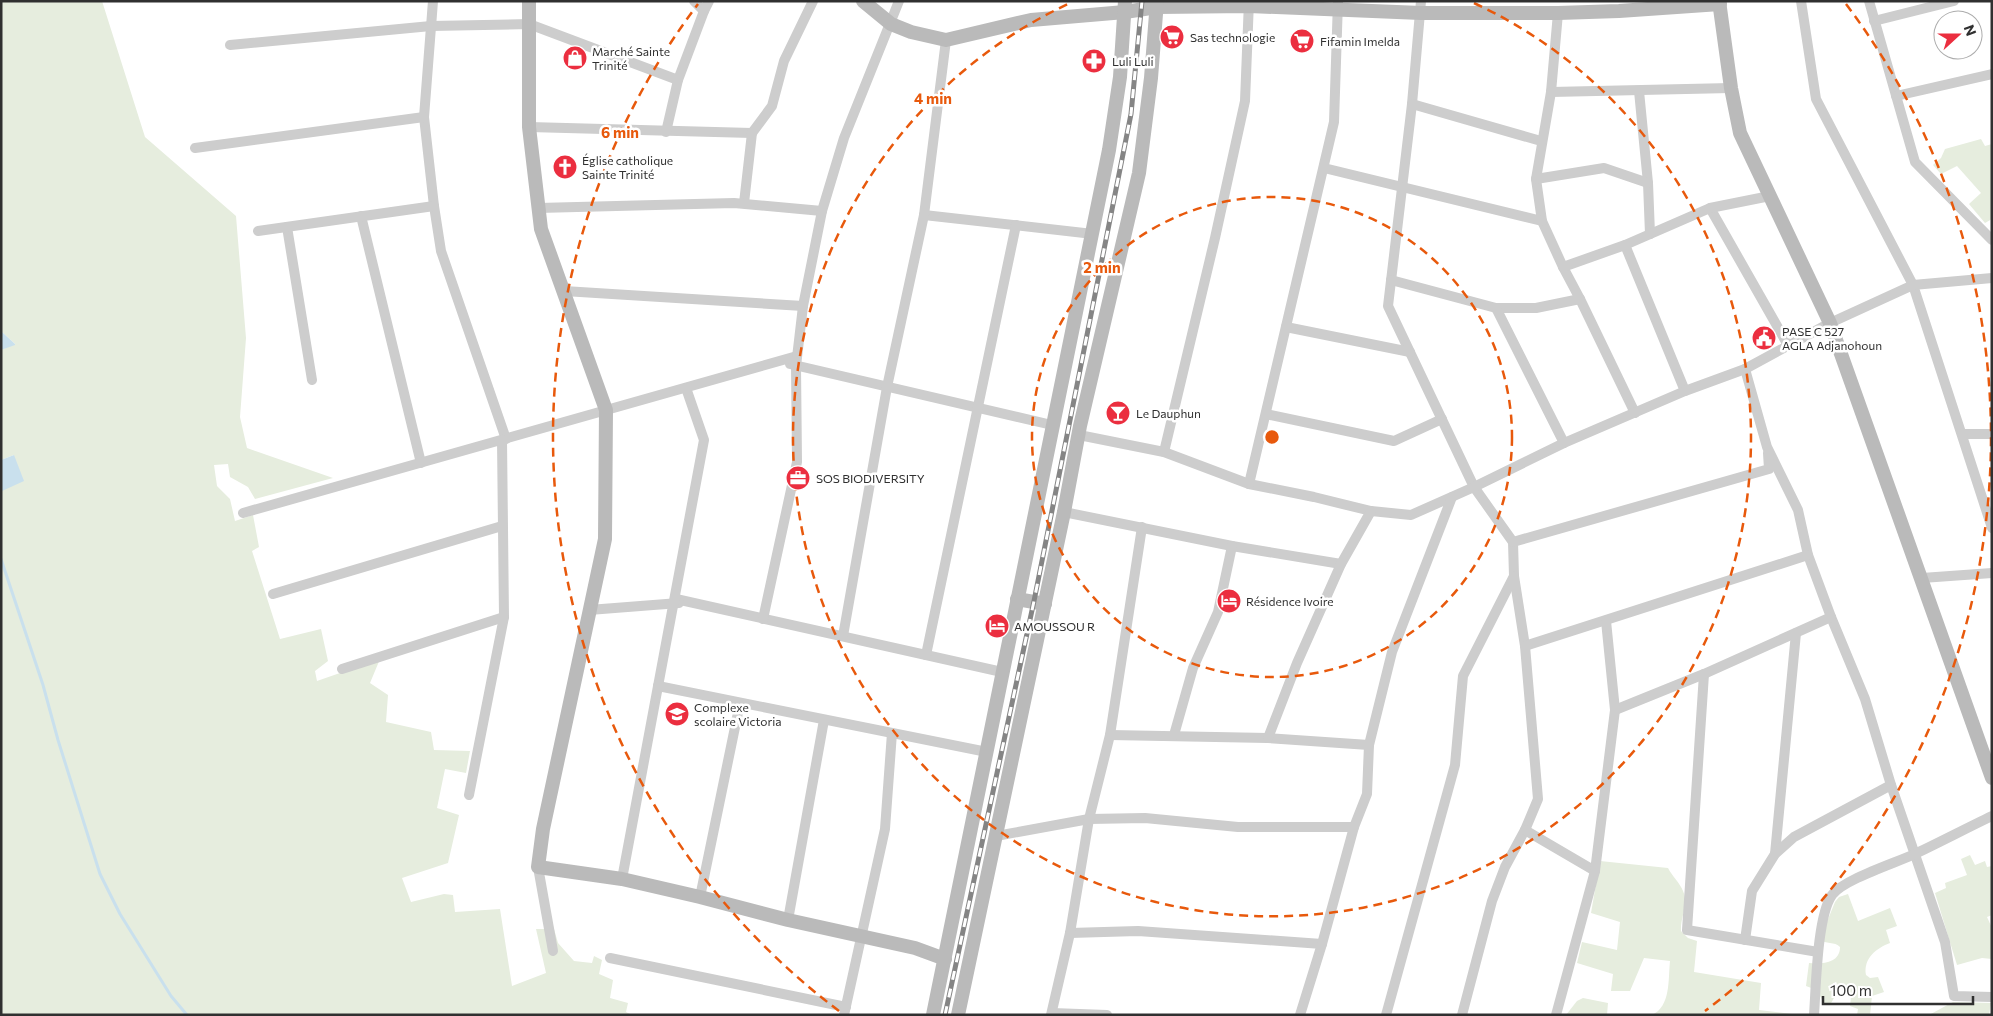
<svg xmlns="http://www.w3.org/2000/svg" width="1993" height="1016" viewBox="0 0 1993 1016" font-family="Commissioner,sans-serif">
<rect width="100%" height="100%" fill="#fff"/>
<g fill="#e6edde">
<path d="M 1,1 L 102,1 L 145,137 L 236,216 L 246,338 L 240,417 L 247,448 L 333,478 L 255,499 L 248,487 L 230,477 L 228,464 L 214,465 L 217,486 L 230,499 L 235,521 L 253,515 L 259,547 L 252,551 L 280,639 L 321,629 L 328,661 L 315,671 L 317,681 L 380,659 L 370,683 L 388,695 L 386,722 L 431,732 L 434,750 L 470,751 L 466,773 L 445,769 L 437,808 L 459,815 L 448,863 L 402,878 L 411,902 L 444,894 L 453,895 L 455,912 L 500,909 L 512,986 L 546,973 L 536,929 L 554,929 L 558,943 L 574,961 L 592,963 L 594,956 L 602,960 L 599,974 L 613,980 L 610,998 L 628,1003 L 626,1012 L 632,1015 L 1,1015 L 1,490 L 14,455 L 1,460 L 1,350 L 15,344 L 1,331 Z"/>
<path d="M 1981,139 L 1985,146 L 1992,144 L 1992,219 L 1985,223 L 1969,204 L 1981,193 L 1957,166 L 1941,174 L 1933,165 L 1941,158 L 1945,149 Z"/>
<path d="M 1970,855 L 1975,865 L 1985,861 L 1987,867 L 1992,866 L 1992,915 L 1987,917 L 1992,928 L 1992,959 L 1982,958 L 1957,965 L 1935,893 L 1946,888 L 1945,883 L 1967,875 L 1961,859 Z"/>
<path d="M 1600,861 L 1668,868 C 1672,876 1680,883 1683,891 C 1689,904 1680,918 1681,931 L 1688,938 L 1697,941 L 1694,972 L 1761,983 L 1759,1010 L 1800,1015 L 1652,1015 C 1671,1006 1668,980 1670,961 L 1644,958 L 1630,991 L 1611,991 L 1613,974 L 1577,963 L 1582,942 L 1617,950 L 1620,922 L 1591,913 Z"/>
<path d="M 1848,894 L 1858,921 L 1890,908 L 1897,926 L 1886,930 L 1890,943 C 1877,948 1863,958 1866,975 L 1870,978 L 1878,977 L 1884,992 L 1872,996 L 1870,1015 L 1857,1015 L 1858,1009 L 1850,1006 C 1851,998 1852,992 1845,987 L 1839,989 L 1830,1005 L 1825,1005 C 1818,994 1821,991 1806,986 L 1809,963 C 1821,964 1840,964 1840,947 C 1835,941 1825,945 1820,939 L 1835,902 L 1839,897 Z"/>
<path d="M 1583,998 L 1608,1003 L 1607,1015 L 1566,1015 L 1577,1001 Z"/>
<path d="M 1953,1002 L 1991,1003 L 1989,1015 L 1929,1015 Z"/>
</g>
<g fill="#c9e0ed">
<path d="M 1,331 L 15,344 L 15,345 L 1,350 Z"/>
<path d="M 14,455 L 24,481 L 2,491 L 1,460 Z"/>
</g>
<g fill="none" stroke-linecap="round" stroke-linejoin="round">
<path stroke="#c9e0ed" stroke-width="3" d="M 1,559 L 43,685 L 58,740 L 100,874 L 120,914 L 171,996 L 187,1015"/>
<g stroke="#cdcdcd" stroke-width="10">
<path d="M 433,1 L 424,117 L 434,206 L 441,251 L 506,439"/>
<path d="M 694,1 L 704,11"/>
<path d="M 1421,1 L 1412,104 L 1388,306 L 1474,487 L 1513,542 L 1514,576 L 1525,646 L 1538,799 L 1525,830 L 1505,867 L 1492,901 L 1462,1015"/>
<path d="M 1801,1 L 1816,99 L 1913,285 L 1992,528"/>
<path d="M 1869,1 L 1915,162 L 1992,240"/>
<path d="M 1558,13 L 1551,92 L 1536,179 L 1542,221 L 1563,267 L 1580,299 L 1635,413"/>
<path d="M 1874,21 L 1954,1"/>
<path d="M 230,45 L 431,26 L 529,24 L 678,80"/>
<path d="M 1639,91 L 1648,183 L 1650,234"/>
<path d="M 1551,92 L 1731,88"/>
<path d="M 1896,96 L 1992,74"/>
<path d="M 1412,104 L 1541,141"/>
<path d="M 529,127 L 752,133"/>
<path d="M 666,132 L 678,80 L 704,11 L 709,1"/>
<path d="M 195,148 L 424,117"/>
<path d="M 1324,168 L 1542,221"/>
<path d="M 1536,179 L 1604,168 L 1648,183"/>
<path d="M 744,203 L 752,133 L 772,106 L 784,61 L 813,1"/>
<path d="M 538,208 L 734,203 L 822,211"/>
<path d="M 1710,208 L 1789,347"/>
<path d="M 924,215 L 1093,234"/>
<path d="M 361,216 L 421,463"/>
<path d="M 287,227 L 312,380"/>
<path d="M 258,231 L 434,206"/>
<path d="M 1625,245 L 1685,391"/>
<path d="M 1563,267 L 1625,245 L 1710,208 L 1770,196"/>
<path d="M 1391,280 L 1496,308 L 1536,308 L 1580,299"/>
<path d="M 564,291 L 803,306"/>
<path d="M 1496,308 L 1564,443"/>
<path d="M 1286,327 L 1410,352"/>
<path d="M 790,364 L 1052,425"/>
<path d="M 1745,369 L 1767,447 L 1798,510 L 1808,555 L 1831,617 L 1865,699 L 1891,785 L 1945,942 L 1954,996 L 1992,997"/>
<path d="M 1266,414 L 1394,441 L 1442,419"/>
<path d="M 1962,434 L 1992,434"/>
<path d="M 1079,435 L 1164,452 L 1249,484 L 1314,497 L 1371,511 L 1411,515 L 1474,487 L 1564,443 L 1685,391 L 1745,369 L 1830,323 L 1913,285 L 1992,278"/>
<path d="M 1164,452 L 1215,238 L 1245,101 L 1249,1"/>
<path d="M 1249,484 L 1334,122 L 1338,1"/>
<path d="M 1064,512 L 1232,546 L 1341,564"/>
<path d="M 243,513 L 797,356"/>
<path d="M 1513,542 L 1769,469 L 1768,453"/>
<path d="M 1922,578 L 1992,573"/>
<path d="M 273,594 L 502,526"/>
<path d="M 676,599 L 1002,672"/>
<path d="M 589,610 L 679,603"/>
<path d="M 763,619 L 797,462 L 796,366 L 803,306 L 822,211 L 844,138 L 899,1"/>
<path d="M 843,636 L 887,387 L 924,215 L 946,40"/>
<path d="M 1525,646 L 1808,555"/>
<path d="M 926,655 L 1016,225"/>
<path d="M 342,669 L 504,617"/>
<path d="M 1704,674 L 1687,930 L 1818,952"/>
<path d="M 658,686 L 987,752"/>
<path d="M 1615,710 L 1704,674 L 1831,617"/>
<path d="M 1110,735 L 1268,738 L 1369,745"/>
<path d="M 1174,735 L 1193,668 L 1218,612 L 1232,546"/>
<path d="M 1268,738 L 1297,663 L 1341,564 L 1371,511"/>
<path d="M 469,795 L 504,617 L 502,440"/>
<path d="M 1525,830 L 1595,871"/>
<path d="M 996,836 L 1089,819 L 1145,818 L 1238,827 L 1354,827"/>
<path d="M 1775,854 L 1796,633"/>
<path d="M 538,867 L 553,951"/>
<path d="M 622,879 L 704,440 L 686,388"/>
<path d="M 700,897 L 740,703"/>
<path d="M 788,920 L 824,720"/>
<path d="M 1070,933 L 1138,931 L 1322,944"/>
<path d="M 1745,940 L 1752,891 L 1775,854 L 1794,837 L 1891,785"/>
<path d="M 610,958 L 846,1007"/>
<path d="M 1052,1013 L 1107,1015"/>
<path d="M 844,1015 L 885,829 L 892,733"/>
<path d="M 1051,1015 L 1070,933 L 1089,819 L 1110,735 L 1142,527"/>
<path d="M 1300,1015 L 1322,944 L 1354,827 L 1367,794 L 1369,745 L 1392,652 L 1452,497"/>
<path d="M 1386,1015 L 1455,765 L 1463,676 L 1514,576"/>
<path d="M 1556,1015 L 1595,871 L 1615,710 L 1606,621"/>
<path d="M 1814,1015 C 1816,988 1817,916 1832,895 C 1844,879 1896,863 1917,853 C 1942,841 1967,828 1992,816"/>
</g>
<g stroke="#bababa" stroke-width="14">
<path d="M 529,1 L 529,127 L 541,229 L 606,410 L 605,539 L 543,829 L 538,867 L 622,879 L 700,897 L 788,920 L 915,948 L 945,959"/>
<path d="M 863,1 L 891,24 L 911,32 L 946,40 L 1031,20 L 1125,12 L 1157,7 L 1249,6 L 1421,13 L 1558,13 L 1619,11 L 1720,4"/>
<path d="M 1719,1 L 1731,88 L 1740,133 L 1830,323 L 1992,778"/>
<path d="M 1017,599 L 1045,604"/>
<path d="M 933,1015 L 1109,150 L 1120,77 L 1125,1"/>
<path d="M 958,1015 L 1064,512 L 1080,426 L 1139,173 L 1151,78 L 1157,1"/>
</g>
<defs>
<path id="rail" d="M 945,1015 L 1034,601 L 1131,114 L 1142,1"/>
</defs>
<use href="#rail" stroke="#858585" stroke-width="5"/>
<use href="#rail" stroke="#fff" stroke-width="3" stroke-dasharray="9" stroke-linecap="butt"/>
</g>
<g fill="none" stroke="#e8590c" stroke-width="2.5" stroke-dasharray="9 6">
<circle cx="1272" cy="437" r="240"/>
<path d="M1474 3A479 479 0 1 1 1070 3"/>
<path d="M839 1011A719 719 0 0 1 698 4M1846 4A719 719 0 0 1 1705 1011"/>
</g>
<defs>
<symbol id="supermarket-disc" viewBox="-11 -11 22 22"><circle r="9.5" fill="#eb2e3f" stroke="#fff"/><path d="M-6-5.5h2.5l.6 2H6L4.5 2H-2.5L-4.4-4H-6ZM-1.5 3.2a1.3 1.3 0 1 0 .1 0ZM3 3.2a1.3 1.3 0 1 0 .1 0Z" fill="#fff"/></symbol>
<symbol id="shop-disc" viewBox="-11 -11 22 22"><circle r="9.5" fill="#eb2e3f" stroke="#fff"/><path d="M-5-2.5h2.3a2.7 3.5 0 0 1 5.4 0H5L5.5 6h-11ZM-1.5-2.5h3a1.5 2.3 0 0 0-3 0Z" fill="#fff"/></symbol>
<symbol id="pharmacy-disc" viewBox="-11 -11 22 22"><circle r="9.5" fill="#eb2e3f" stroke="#fff"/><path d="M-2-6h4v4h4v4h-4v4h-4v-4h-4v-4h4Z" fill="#fff"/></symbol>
<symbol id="church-disc" viewBox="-11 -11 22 22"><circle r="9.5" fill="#eb2e3f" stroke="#fff"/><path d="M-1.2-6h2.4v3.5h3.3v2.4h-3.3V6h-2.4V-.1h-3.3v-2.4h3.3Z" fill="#fff"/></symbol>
<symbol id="civic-disc" viewBox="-11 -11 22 22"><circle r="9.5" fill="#eb2e3f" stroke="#fff"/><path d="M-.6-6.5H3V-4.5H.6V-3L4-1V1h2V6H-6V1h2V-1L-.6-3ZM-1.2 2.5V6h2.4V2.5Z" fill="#fff"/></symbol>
<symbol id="bar-disc" viewBox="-11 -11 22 22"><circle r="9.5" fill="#eb2e3f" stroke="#fff"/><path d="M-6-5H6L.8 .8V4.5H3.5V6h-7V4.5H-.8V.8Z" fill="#fff"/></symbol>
<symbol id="office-disc" viewBox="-11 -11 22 22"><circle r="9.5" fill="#eb2e3f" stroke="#fff"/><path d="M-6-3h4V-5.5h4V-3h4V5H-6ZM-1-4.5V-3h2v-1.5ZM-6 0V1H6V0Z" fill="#fff"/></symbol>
<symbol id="hotel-disc" viewBox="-11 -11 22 22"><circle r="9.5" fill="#eb2e3f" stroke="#fff"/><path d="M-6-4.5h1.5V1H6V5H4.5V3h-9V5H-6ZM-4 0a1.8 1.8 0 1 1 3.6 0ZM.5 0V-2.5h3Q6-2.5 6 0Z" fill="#fff"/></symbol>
<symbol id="school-disc" viewBox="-11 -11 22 22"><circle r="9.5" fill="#eb2e3f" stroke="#fff"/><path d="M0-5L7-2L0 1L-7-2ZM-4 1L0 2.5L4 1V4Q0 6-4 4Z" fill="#fff"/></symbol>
</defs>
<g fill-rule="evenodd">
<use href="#supermarket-disc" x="1158" y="23" width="28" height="28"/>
<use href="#supermarket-disc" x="1288" y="27" width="28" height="28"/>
<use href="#shop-disc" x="561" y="44" width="28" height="28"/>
<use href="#pharmacy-disc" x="1080" y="47" width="28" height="28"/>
<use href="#church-disc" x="551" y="153" width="28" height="28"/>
<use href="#civic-disc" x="1750" y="324" width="28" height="28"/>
<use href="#bar-disc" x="1104" y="399" width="28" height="28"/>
<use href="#office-disc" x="784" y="464" width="28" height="28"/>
<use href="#hotel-disc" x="1215" y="587" width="28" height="28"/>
<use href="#hotel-disc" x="983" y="612" width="28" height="28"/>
<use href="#school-disc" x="663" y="700" width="28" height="28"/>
</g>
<g text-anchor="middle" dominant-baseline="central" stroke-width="5" stroke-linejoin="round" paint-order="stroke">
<g font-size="12" fill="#303030" stroke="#fff" text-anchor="start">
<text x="1190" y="37">Sas technologie</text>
<text x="1320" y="41">Fifamin Imelda</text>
<text x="592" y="51">Marché Sainte<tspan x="592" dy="14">Trinité</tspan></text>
<text x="1112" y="61">Luli Luli</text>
<text x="582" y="160">Église catholique<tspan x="582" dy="14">Sainte Trinité</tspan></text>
<text x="1782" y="331">PASE C 527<tspan x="1782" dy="14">AGLA Adjanohoun</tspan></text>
<text x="1136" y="413">Le Dauphun</text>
<text x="816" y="478">SOS BIODIVERSITY</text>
<text x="1246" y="601">Résidence Ivoire</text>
<text x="1014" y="626">AMOUSSOU R</text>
<text x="694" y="707">Complexe<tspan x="694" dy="14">scolaire Victoria</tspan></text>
</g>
</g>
<circle cx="1272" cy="437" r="8" fill="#e8590c" stroke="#fff" stroke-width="2.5"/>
<g font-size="15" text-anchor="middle" font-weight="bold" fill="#e8590c" stroke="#fff" stroke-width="5" stroke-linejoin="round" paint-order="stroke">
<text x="933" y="104">4 min</text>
<text x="620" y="138">6 min</text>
<text x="1102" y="273">2 min</text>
</g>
<rect width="1993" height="1016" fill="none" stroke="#303030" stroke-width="5"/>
<g transform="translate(1958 35) rotate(69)"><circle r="24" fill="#ffffff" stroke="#acacac"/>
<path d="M0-4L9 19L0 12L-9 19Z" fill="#eb2e3f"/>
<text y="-8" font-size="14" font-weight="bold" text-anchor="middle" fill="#303030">N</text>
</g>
<path d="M1823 996v8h150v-8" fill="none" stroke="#303030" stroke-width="2.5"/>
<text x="1830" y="996" font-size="15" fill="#303030" stroke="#ffffff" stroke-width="4" paint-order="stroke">100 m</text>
</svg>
